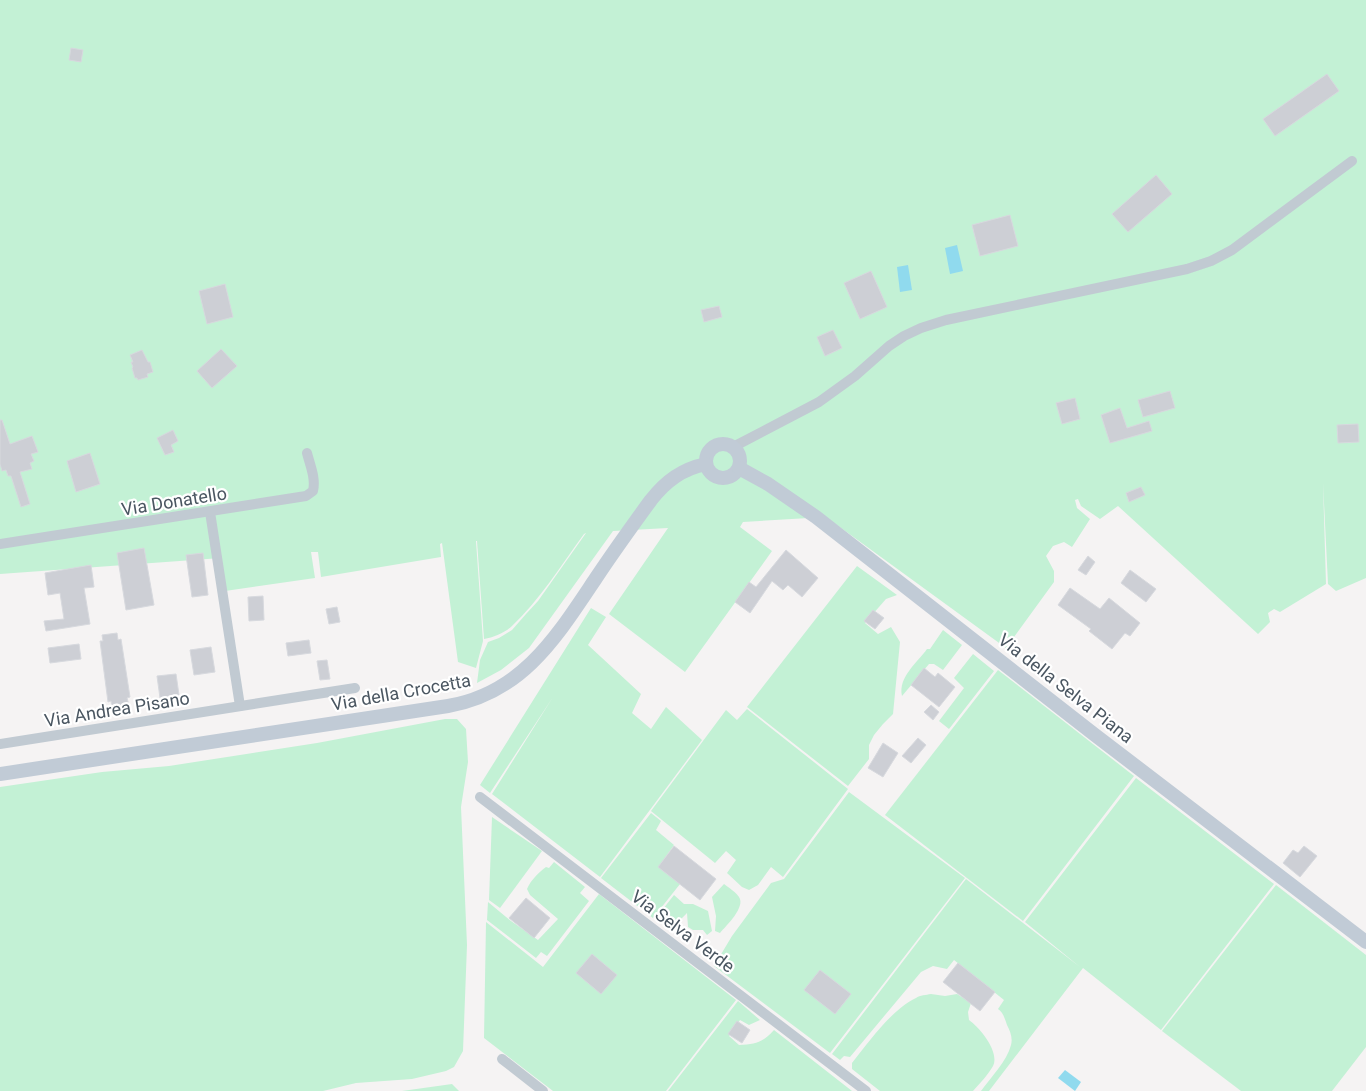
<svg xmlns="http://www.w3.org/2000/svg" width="1366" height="1091" viewBox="0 0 1366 1091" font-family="Roboto,sans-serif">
<rect width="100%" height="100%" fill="#f5f3f3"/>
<g fill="#c3f1d5">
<path d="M 0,0 L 1366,0 L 1366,578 L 1336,591 L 1328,584 L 1323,483 L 1326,584 L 1280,612 L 1274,609 L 1268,613 L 1270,622 L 1258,634 L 1118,506 L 1100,519 L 1081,506 L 1078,499 L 1075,500 L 1077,508 L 1090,519 L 1072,547 L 1064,542 L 1053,546 L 1046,556 L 1054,571 L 1054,582 L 1006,648 L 826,517 L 743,522 L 740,527 L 772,551 L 685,672 L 609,614 L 668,528 L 613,531 L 529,648 L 501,670 L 477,683 L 480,660 L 488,642 L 499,638 L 512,630 L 526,614 L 538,601 L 586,533 L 584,534 C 562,564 539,601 512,626 C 504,633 494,637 484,639 L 477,541 L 476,541 L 483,641 L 476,668 L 458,662 L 442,543 L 440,544 L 441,557 L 321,577 L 318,552 L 311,552 L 315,578 L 225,591 L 221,558 L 0,574 Z"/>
<path d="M 857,566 L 897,595 L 886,599 L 865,623 L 878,634 L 891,627 L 900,642 L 893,714 L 883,724 L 874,735 L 869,745 L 869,759 L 848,786 L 747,707 Z"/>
<path d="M 591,608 L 606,617 L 588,645 L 641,694 L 632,713 L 651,729 L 666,707 L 702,740 L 600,877 L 492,794 L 553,697 L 490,793 L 480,785 Z"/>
<path d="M 943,630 L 962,645 L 943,670 L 934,664 L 929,664 L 902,696 C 898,677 917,663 927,649 L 930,649 Z"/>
<path d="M 973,654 L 994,671 L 949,729 L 939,721 L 964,688 L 954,678 Z"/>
<path d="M 998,670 L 1134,776 L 1023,921 L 885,815 Z"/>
<path d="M 747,709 L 848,789 L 783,877 L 771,867 L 758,885 L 749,890 L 742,887 L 727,873 L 736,860 L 726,851 L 715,863 L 651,811 L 726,710 L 737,720 Z"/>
<path d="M 445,719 L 457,719 L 466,729 L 468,762 L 461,807 L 467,945 L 463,1051 L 454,1067 L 446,1071 L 412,1079 L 356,1083 L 323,1091 L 0,1091 L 0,787 L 102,772 L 169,766 L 317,743 Z"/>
<path d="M 1136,778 L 1274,884 L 1161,1030 L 1083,968 L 989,1091 L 981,1091 C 991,1077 1007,1061 1011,1045 C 1013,1038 1010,1031 1007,1025 C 1005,1019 1003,1012 998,1009 L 1004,1000 L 954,960 L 947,969 L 933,966 L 921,972 L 850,1057 L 844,1056 L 840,1060 L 832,1054 L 966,879 L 1080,967 L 1025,922 Z"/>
<path d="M 849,792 L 965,878 L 830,1053 L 714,966 L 732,936 L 771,883 L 784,879 Z"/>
<path d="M 651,813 L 661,821 L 656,830 L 674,845 L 659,866 L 680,884 L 653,918 L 601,878 Z"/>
<path d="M 492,817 L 542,851 L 500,908 L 489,900 Z"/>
<path d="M 554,862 L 585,887 L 580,893 L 589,901 L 547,956 L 541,952 L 536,958 L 487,920 L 488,902 L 511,921 L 538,940 L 558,919 L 530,895 L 527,889 C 531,880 538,873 546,867 L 549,868 Z"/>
<path d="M 724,884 C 729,888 736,892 739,897 C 746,907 726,926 720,933 L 715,931 L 716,916 L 712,897 Z"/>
<path d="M 1276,885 L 1366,955 L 1366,1047 L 1332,1091 L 1241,1091 L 1162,1031 Z"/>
<path d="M 599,894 L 736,1000 L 666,1091 L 553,1091 L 484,1038 L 486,922 L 543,967 Z"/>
<path d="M 674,895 L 684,904 L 693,904 L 708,911 L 712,931 L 707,935 L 703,930 L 693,930 L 688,927 L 687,913 L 680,920 L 670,921 L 662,915 L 663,909 Z"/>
<path d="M 931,994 L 945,996 L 957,994 L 971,1003 L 968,1012 L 969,1020 C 980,1028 1000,1052 993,1066 C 988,1075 980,1083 973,1091 L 880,1091 L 852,1069 L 852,1063 C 869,1042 891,1010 916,998 C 920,995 926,995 931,994 Z"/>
<path d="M 738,1001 L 760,1020 L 749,1025 L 740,1020 L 729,1036 L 739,1045 C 756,1044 762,1043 774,1030 L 852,1091 L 668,1091 Z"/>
<path d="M 452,1084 L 459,1091 L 402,1091 Z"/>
</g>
<g fill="#90daee">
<path d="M 957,245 L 963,271 L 950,274 L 945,248 Z"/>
<path d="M 908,265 L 912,290 L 900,292 L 897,267 Z"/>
<path d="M 1065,1070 L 1081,1082 L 1075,1091 L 1058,1078 Z"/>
</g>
<g fill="#cdcfd5" stroke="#d7d9de">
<path d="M 71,48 L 83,50 L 81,62 L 69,60 Z"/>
<path d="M 1327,74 L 1339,91 L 1275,136 L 1263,119 Z"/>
<path d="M 1156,175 L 1172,194 L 1128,232 L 1112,214 Z"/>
<path d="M 1010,215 L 1018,246 L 980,256 L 972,225 Z"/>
<path d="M 871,271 L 887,307 L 860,319 L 844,283 Z"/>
<path d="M 225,284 L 233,317 L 207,324 L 199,291 Z"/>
<path d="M 719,306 L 722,317 L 704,322 L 701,310 Z"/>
<path d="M 833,330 L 842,348 L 825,356 L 817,337 Z"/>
<path d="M 221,349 L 237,366 L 212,388 L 197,371 Z"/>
<path d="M 142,350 L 148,362 L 150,362 L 153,372 L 147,374 L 148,377 L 138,380 L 137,378 L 135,378 L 132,368 L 133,367 L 131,362 L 133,362 L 130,355 Z"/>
<path d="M 1170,391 L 1175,408 L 1143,417 L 1138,400 Z"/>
<path d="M 1075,398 L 1080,419 L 1062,424 L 1056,403 Z"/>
<path d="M 1120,408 L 1127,428 L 1149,421 L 1152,431 L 1110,443 L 1101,415 Z"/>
<path d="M 0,420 L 2,420 L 10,444 L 32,436 L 38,452 L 31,454 L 34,461 L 30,463 L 32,469 L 20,472 L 30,504 L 21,507 L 11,476 L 8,476 L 6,470 L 2,471 L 0,464 Z"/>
<path d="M 1358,424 L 1359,442 L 1338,443 L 1337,425 Z"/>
<path d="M 173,430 L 178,441 L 171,445 L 174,452 L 165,455 L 157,438 Z"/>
<path d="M 90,453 L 100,484 L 76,492 L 67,461 Z"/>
<path d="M 1141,487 L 1145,495 L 1129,502 L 1126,493 Z"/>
<path d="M 144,548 L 154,605 L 126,610 L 117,553 Z"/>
<path d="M 786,550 L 818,578 L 802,597 L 788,585 L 783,590 L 772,581 L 750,613 L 735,602 L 749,582 L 756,587 Z"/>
<path d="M 203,553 L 208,595 L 192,597 L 186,555 Z"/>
<path d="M 1088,556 L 1095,562 L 1086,575 L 1078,570 Z"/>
<path d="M 91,565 L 94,587 L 84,588 L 90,624 L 46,631 L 44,621 L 64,619 L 60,593 L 48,595 L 45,573 Z"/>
<path d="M 1130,570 L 1156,589 L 1146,602 L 1121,583 Z"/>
<path d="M 1070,588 L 1100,609 L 1109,598 L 1140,623 L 1130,636 L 1125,633 L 1112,649 L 1089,631 L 1091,629 L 1058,605 Z"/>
<path d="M 263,596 L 264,620 L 249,621 L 248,597 Z"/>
<path d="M 337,607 L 340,622 L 329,624 L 326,609 Z"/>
<path d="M 873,610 L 884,618 L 875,629 L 864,621 Z"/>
<path d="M 117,633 L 118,640 L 121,639 L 130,697 L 127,698 L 129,705 L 112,708 L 111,701 L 108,702 L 100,641 L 103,641 L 102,635 Z"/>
<path d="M 309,640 L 311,653 L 288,656 L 286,643 Z"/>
<path d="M 79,644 L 81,659 L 50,663 L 48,648 Z"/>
<path d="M 211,647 L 215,672 L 194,675 L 190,650 Z"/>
<path d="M 327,660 L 330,679 L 320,680 L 317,661 Z"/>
<path d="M 924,668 L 935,677 L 938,673 L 955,687 L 939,707 L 911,685 Z"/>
<path d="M 176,674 L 179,695 L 160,698 L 157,676 Z"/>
<path d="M 931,705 L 939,712 L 933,720 L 924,712 Z"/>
<path d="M 918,738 L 926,745 L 911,763 L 902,756 Z"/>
<path d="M 883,743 L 898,753 L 883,777 L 868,768 Z"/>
<path d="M 674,846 L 716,879 L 700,900 L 658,867 Z"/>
<path d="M 1304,846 L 1317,856 L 1300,877 L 1283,863 L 1293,850 L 1298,853 Z"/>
<path d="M 526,898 L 550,918 L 534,938 L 509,918 Z"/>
<path d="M 592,954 L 617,975 L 601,994 L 576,973 Z"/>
<path d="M 958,963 L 995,992 L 980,1011 L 943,982 Z"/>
<path d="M 820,970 L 851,994 L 835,1014 L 804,990 Z"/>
<path d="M 737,1021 L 750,1030 L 742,1043 L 728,1034 Z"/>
</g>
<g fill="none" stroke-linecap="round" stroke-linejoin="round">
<g stroke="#c1cad2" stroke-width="10">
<path d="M 733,447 L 819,402 L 855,376 L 889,346 L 904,336 L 921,328 L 946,320 L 1187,269 L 1211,261 L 1232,250 L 1352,161"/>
<path d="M 210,512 L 240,706"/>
<path d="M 0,544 L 306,496 L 313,491 C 316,478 310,465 307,453"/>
<path d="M 0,744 L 355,688"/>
<path d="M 480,797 L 866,1091"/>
<path d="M 502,1059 L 543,1091"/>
</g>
<g stroke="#c1cbd6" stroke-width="14">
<circle cx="723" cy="461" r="17"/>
<path d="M 739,468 L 768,484 L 816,517 L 1095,735 L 1366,942"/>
<path d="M 0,774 L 448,706 C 523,693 557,636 596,578 C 614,551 632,526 651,500 C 666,481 682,469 706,464"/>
</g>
</g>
<g text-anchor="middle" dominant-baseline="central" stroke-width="4.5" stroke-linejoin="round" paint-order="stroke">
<g font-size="18" fill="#4a5661" stroke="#fff">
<text transform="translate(174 501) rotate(-9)">Via Donatello</text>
<text transform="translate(1066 688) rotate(38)">Via della Selva Piana</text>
<text transform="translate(401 692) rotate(-10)">Via della Crocetta</text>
<text transform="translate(117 709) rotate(-9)">Via Andrea Pisano</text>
<text transform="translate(683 931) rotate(37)">Via Selva Verde</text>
</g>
</g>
</svg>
